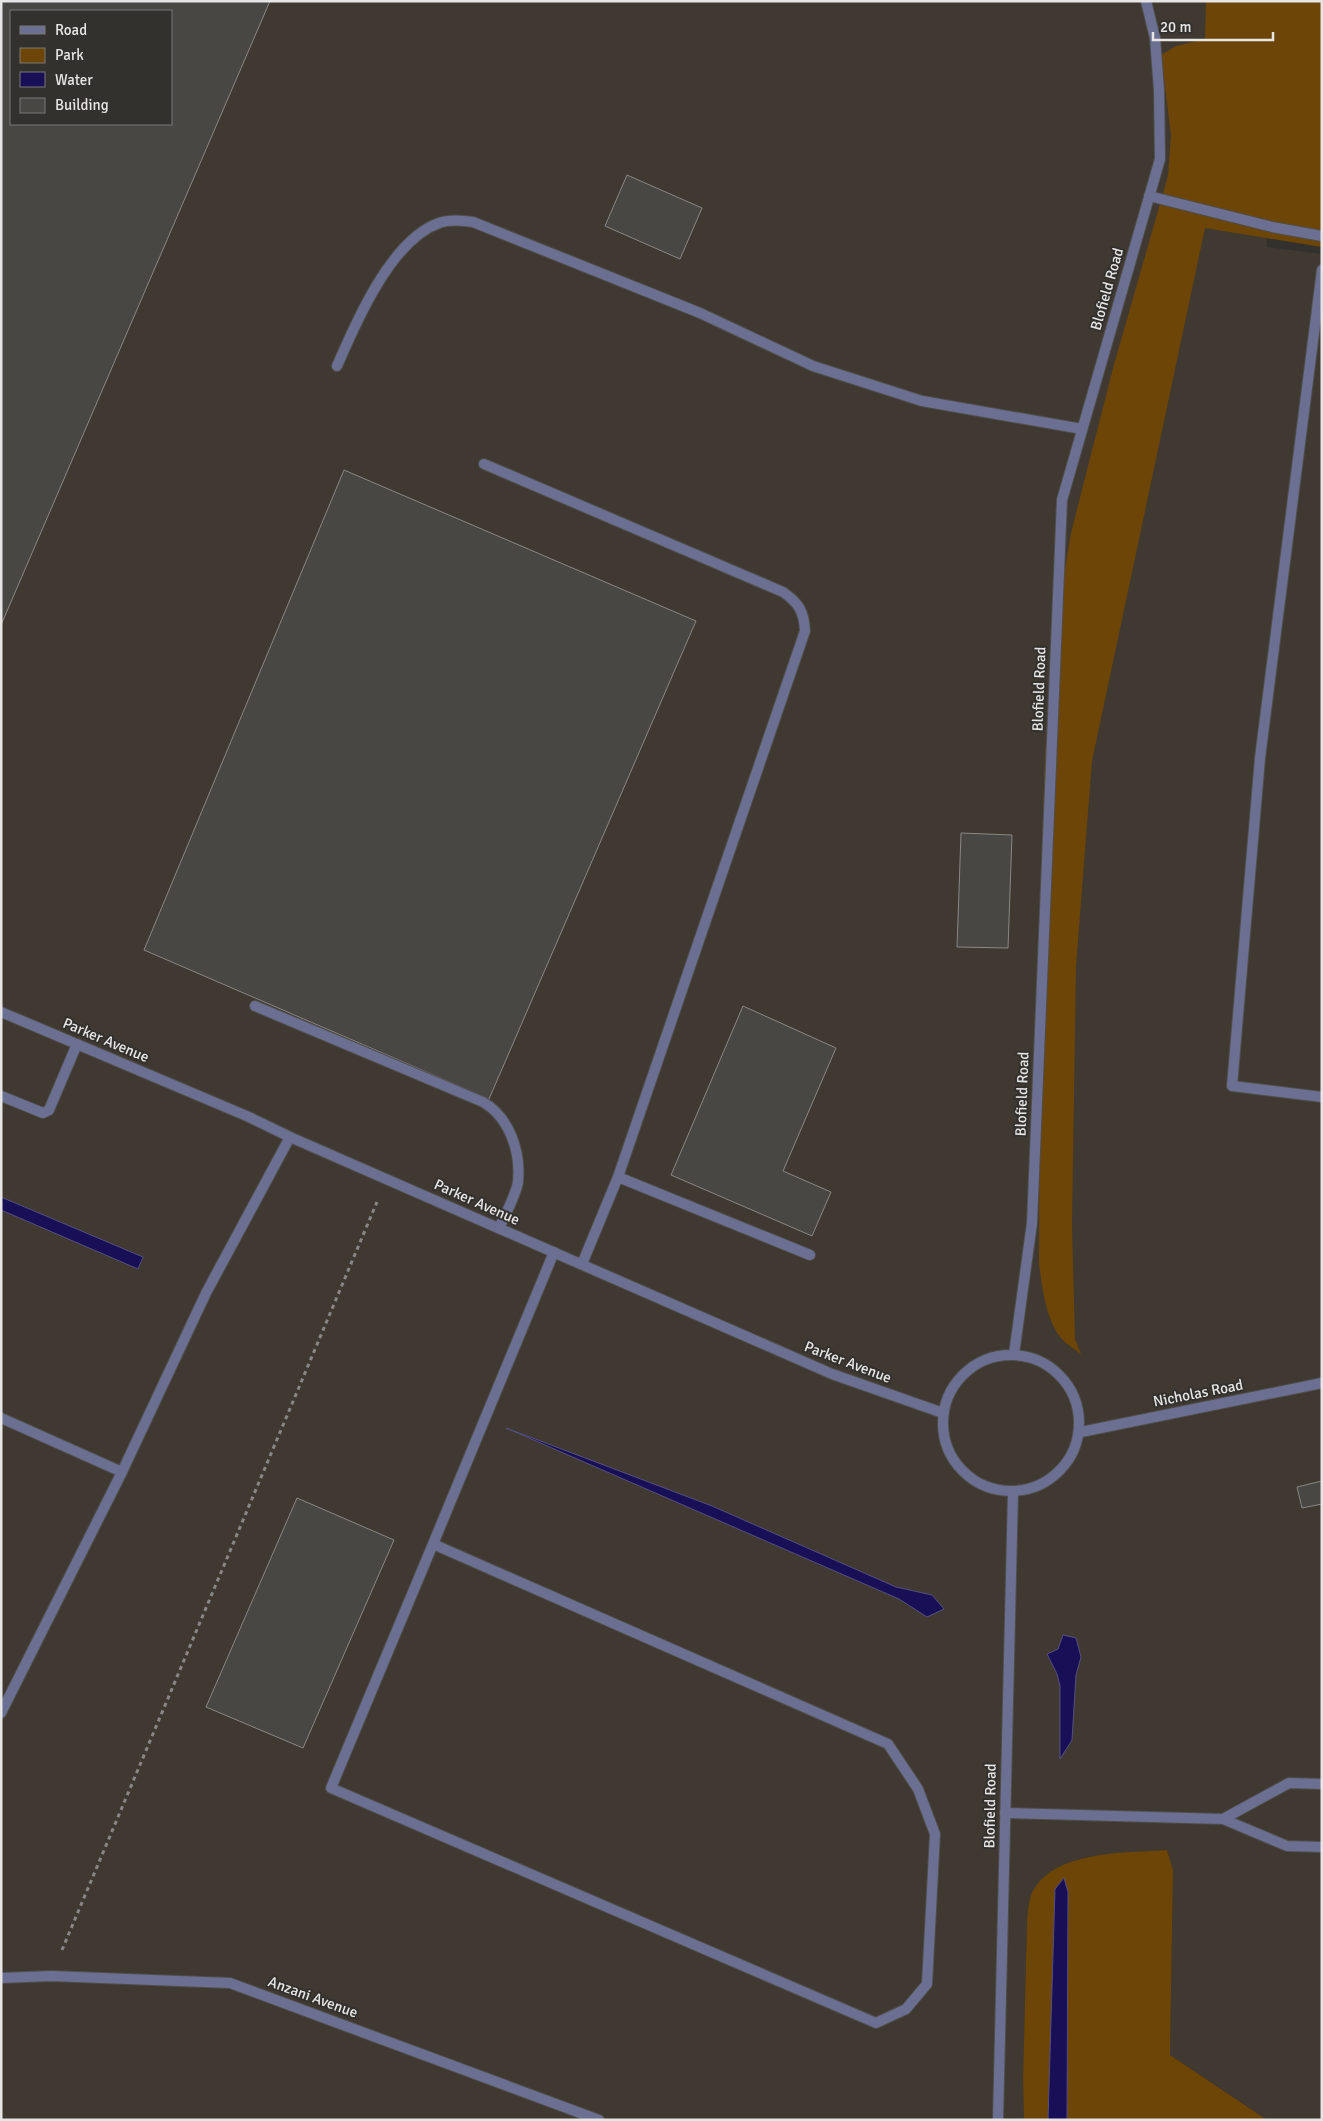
<svg xmlns="http://www.w3.org/2000/svg" width="1323" height="2121" viewBox="0 0 1323 2121" font-family="Signika,sans-serif">
<rect width="100%" height="100%" fill="#33312e"/>
<path fill="#3f3932" fill-rule="evenodd" d="M 1,1 L 1249,1 L 1267,247 L 1322,254 L 1322,2120 L 1267,2120 L 1170,2055 L 1173,1870 L 1167,1850 L 1092,1856 L 1079,1859 L 1027,1923 L 1023,2079 L 1024,2120 L 1,2120 ZM 11,11 L 171,11 L 171,124 L 11,124 Z"/>
<g fill="#6d4507">
<path d="M 1206,1 L 1322,1 L 1322,247 L 1205,228 L 1092,761 L 1076,966 L 1072,1225 L 1075,1339 L 1081,1354 C 1075,1349 1067,1345 1062,1339 C 1046,1321 1042,1287 1039,1264 L 1040,904 L 1045,754 L 1052,647 L 1071,533 L 1113,368 L 1168,176 L 1171,135 L 1161,55 L 1176,46 L 1205,39 Z"/>
<path d="M 1167,1850 L 1173,1870 L 1170,2055 L 1267,2120 L 1067,2120 L 1068,1892 L 1064,1878 L 1055,1889 L 1048,2120 L 1024,2120 L 1023,2079 L 1027,1923 C 1028,1913 1028,1902 1032,1893 C 1053,1850 1126,1853 1167,1850 Z"/>
</g>
<g fill="#180f56" stroke="#565081">
<path d="M 1,1197 L 143,1257 L 138,1269 L 1,1210 Z"/>
<path d="M 506,1428 L 712,1506 L 896,1587 L 932,1595 L 944,1609 L 927,1617 L 899,1599 Z"/>
<path d="M 1063,1635 L 1076,1638 L 1081,1657 L 1076,1675 L 1072,1740 L 1060,1759 L 1060,1686 L 1057,1674 L 1047,1654 L 1058,1649 Z"/>
<path d="M 1064,1878 L 1068,1892 L 1067,2120 L 1048,2120 L 1055,1889 Z"/>
</g>
<g fill="#494744" stroke="#8a8785" fill-rule="evenodd">
<path d="M 1,1 L 270,1 L 1,625 ZM 11,11 L 171,11 L 171,124 L 11,124 Z"/>
<path d="M 627,175 L 702,208 L 680,259 L 605,226 Z"/>
<path d="M 344,470 L 696,621 L 489,1099 L 144,950 Z"/>
<path d="M 961,833 L 1012,835 L 1008,948 L 957,947 Z"/>
<path d="M 743,1006 L 836,1048 L 783,1171 L 831,1192 L 812,1236 L 671,1175 Z"/>
<path d="M 1322,1481 L 1322,1504 L 1302,1508 L 1297,1487 Z"/>
<path d="M 297,1498 L 394,1540 L 303,1748 L 206,1707 Z"/>
</g>
<g fill="none" stroke-linecap="round" stroke-linejoin="round">
<defs>
<g id="lane">
<path d="M 1146,1 L 1155,38"/>
<path d="M 1149,196 L 1272,227 L 1322,236"/>
<path d="M 1322,270 L 1260,758 L 1232,1086 L 1322,1097"/>
<path d="M 337,366 C 356,322 391,240 439,223 C 450,219 461,220 473,222 L 700,313 L 813,366 L 922,401 L 1082,429"/>
<path d="M 484,464 L 783,592 C 799,603 804,612 805,631 L 618,1177"/>
<path d="M 255,1006 L 483,1102 C 509,1117 521,1151 518,1182 C 516,1195 505,1215 499,1228"/>
<path d="M 1,1096 L 43,1113 L 49,1110 L 77,1044"/>
<path d="M 582,1264 L 618,1177 L 810,1255"/>
<path d="M 1,1418 L 122,1472"/>
<path d="M 433,1544 L 331,1788 L 876,2023 L 906,2009 L 927,1984 L 935,1834 L 918,1789 L 888,1744 L 433,1544 L 554,1252"/>
<path d="M 1,1713 L 122,1472 L 206,1293 L 290,1137"/>
<path d="M 1005,1813 L 1223,1819 L 1287,1846 L 1322,1847"/>
<path d="M 1223,1819 L 1289,1783 L 1322,1784"/>
</g>
<g id="street">
<path d="M 1,1012 L 249,1117 L 290,1137 L 832,1374 L 943,1413"/>
<path d="M 1014,1354 L 1032,1223 L 1062,500 L 1160,159 L 1159,90 L 1155,38"/>
<circle cx="1011" cy="1423" r="68"/>
<path d="M 1081,1432 L 1322,1383"/>
<path d="M 1,1978 L 51,1976 L 230,1983 L 599,2120"/>
<path d="M 998,2120 L 1013,1492"/>
</g>
</defs>
<use href="#lane" stroke="#504e4b" stroke-width="12"/>
<use href="#street" stroke="#504e4b" stroke-width="12"/>
<path stroke="#898785" stroke-width="3" stroke-dasharray="4 4" stroke-linecap="butt" d="M 62,1950 L 377,1202"/>
<use href="#lane" stroke="#6b7092" stroke-width="10"/>
<use href="#street" stroke="#6b7092" stroke-width="10"/>
</g>
<g text-anchor="middle" dominant-baseline="central" stroke-width="4" stroke-linejoin="round" paint-order="stroke">
<g font-size="15" fill="#e7e6e5" stroke="#33312e">
<text transform="translate(1107 289) rotate(-74)">Blofield Road</text>
<text transform="translate(1039 689) rotate(-88)">Blofield Road</text>
<text transform="translate(106 1040) rotate(23)">Parker Avenue</text>
<text transform="translate(1022 1094) rotate(-88)">Blofield Road</text>
<text transform="translate(477 1202) rotate(24)">Parker Avenue</text>
<text transform="translate(848 1362) rotate(21)">Parker Avenue</text>
<text transform="translate(1198 1393) rotate(-11)">Nicholas Road</text>
<text transform="translate(990 1806) rotate(-89)">Blofield Road</text>
<text transform="translate(313 1997) rotate(20)">Anzani Avenue</text>
</g>
</g>
<rect width="1323" height="2121" fill="none" stroke="#e7e6e5" stroke-width="5"/>
<rect x="10" y="10" width="162" height="115" fill="#33312e" stroke="#7b7977"/>
<rect x="20" y="26" width="25" height="8" fill="#6b7092" stroke="#7b7977"/>
<text x="55" y="35" font-size="15" fill="#e7e6e5">Road</text>
<rect x="20" y="48" width="25" height="15" fill="#6d4507" stroke="#7b7977"/>
<text x="55" y="60" font-size="15" fill="#e7e6e5">Park</text>
<rect x="20" y="72" width="25" height="15" fill="#180f56" stroke="#7b7977"/>
<text x="55" y="85" font-size="15" fill="#e7e6e5">Water</text>
<rect x="20" y="98" width="25" height="15" fill="#494744" stroke="#7b7977"/>
<text x="55" y="110" font-size="15" fill="#e7e6e5">Building</text>
<path d="M1153 32v8h120v-8" fill="none" stroke="#e7e6e5" stroke-width="2.5"/>
<text x="1160" y="32" font-size="15" fill="#e7e6e5" stroke="#33312e" stroke-width="4" paint-order="stroke">20 m</text>
</svg>
